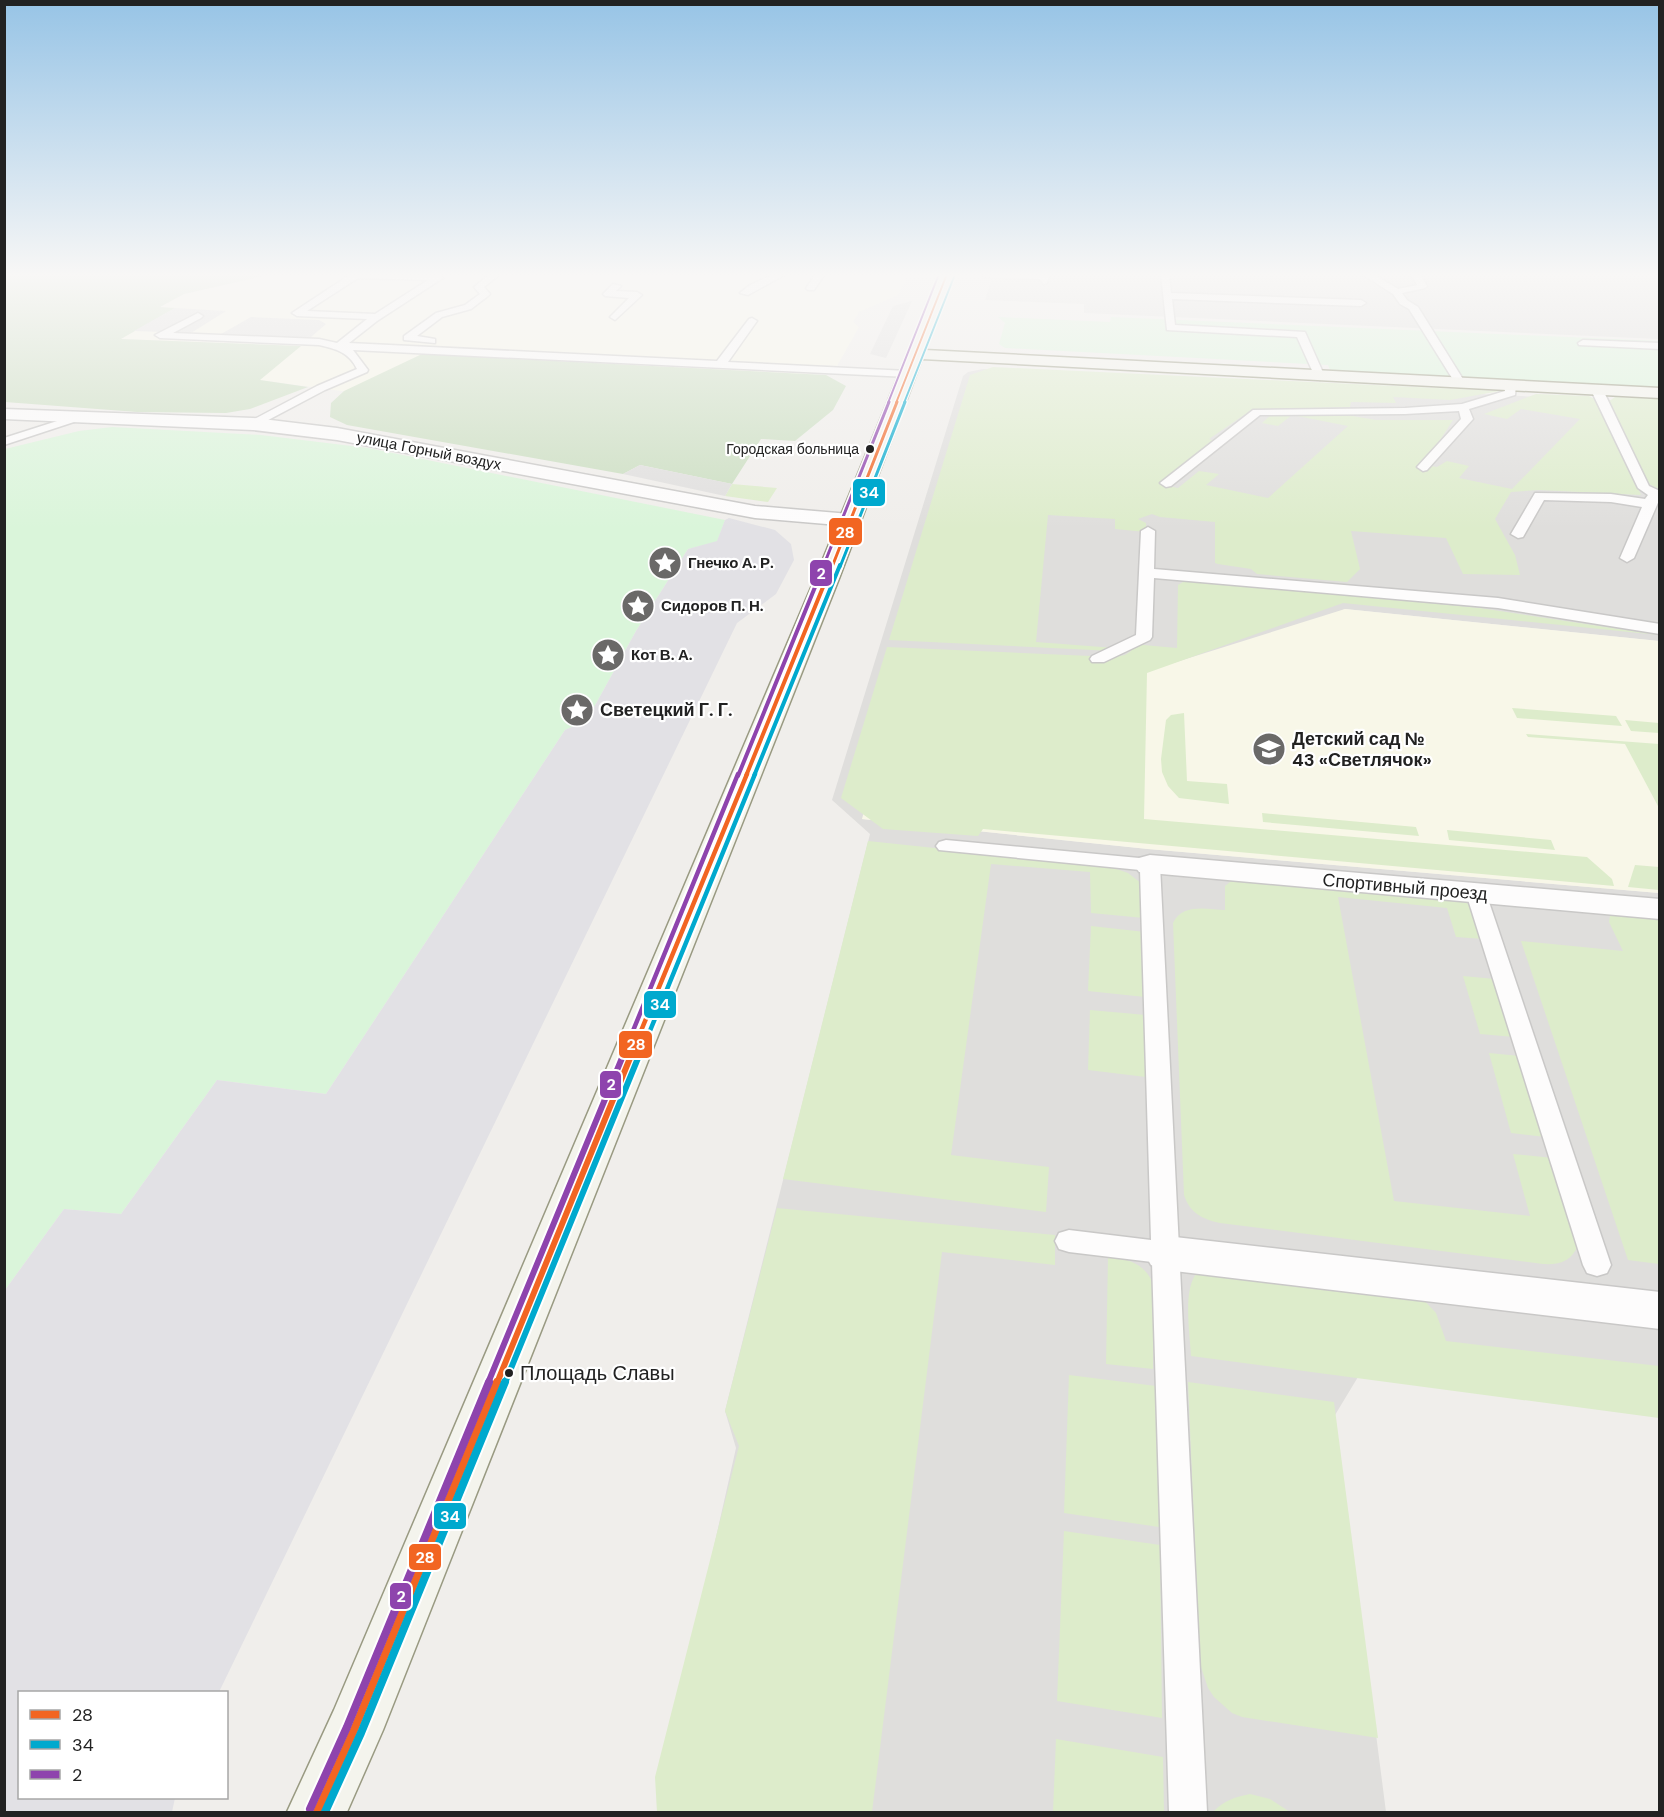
<svg xmlns="http://www.w3.org/2000/svg" width="1664" height="1817" viewBox="0 0 1664 1817" font-family="'DM Sans',sans-serif">
<rect width="100%" height="100%" fill="#f0eeeb"/>
<g fill="#dfdedc">
<path d="M 993,274 L 1659,274 L 1659,339 L 1084,313 L 1084,304 L 985,300 Z"/>
<path d="M 983,369 L 1659,403 L 1659,641 L 1345,609 L 862,819 L 1148,849 L 1659,893 L 1659,1370 L 1384,1334 L 1335,1415 L 1386,1812 L 701,1812 L 675,1720 L 736,1448 L 725,1411 L 870,834 L 832,800 L 963,376 L 968,372 Z"/>
</g>
<g fill="#f8f7e8">
<path d="M 273,274 L 902,274 L 906,280 L 898,295 L 859,312 L 853,322 L 859,327 L 837,366 L 817,365 L 791,407 L 739,444 L 259,380 L 300,346 L 120,339 L 174,309 L 159,307 L 184,294 Z"/>
<path d="M 1345,609 L 1659,641 L 1659,893 L 1148,849 L 862,819 L 901,663 L 1122,679 Z"/>
</g>
<g fill="#ddeccb">
<path d="M 993,367 L 1500,391 L 1450,400 L 1393,397 L 1396,403 L 1351,402 L 1350,407 L 1258,409 L 1244,415 L 1209,439 L 1217,442 L 1163,485 L 1178,488 L 1199,471 L 1219,474 L 1206,485 L 1268,498 L 1348,426 L 1292,415 L 1278,426 L 1262,423 L 1273,413 L 1335,413 L 1376,420 L 1453,420 L 1424,465 L 1437,467 L 1447,461 L 1469,466 L 1459,478 L 1512,489 L 1580,419 L 1521,409 L 1507,419 L 1484,414 L 1536,394 L 1589,396 L 1600,402 L 1641,495 L 1539,490 L 1511,492 L 1495,519 L 1515,555 L 1520,575 L 1463,574 L 1446,538 L 1351,531 L 1360,569 L 1347,582 L 1257,574 L 1251,569 L 1218,564 L 1215,563 L 1215,522 L 1160,517 L 1152,514 L 1138,519 L 1146,523 L 1146,532 L 1115,529 L 1115,519 L 1048,515 L 1036,642 L 1115,648 L 1116,643 L 1120,643 L 1113,651 L 889,640 L 970,375 Z"/>
<path d="M 1615,397 L 1659,399 L 1659,489 L 1645,482 L 1608,402 Z"/>
<path d="M 732,484 L 777,488 L 768,502 L 725,496 Z"/>
<path d="M 1196,581 L 1480,608 L 1659,635 L 1343,603 L 1147,673 L 1144,819 L 1587,857 L 1612,879 L 1614,886 L 983,829 L 978,836 L 883,829 L 841,798 L 887,647 L 1114,657 L 1125,655 L 1131,651 L 1132,644 L 1177,648 L 1178,585 L 1183,582 Z"/>
<path d="M 1512,708 L 1616,716 L 1622,726 L 1517,718 Z"/>
<path d="M 1184,713 L 1187,781 L 1227,784 L 1229,804 L 1179,798 L 1168,786 L 1162,772 L 1161,759 L 1166,720 L 1171,715 Z"/>
<path d="M 1625,720 L 1659,723 L 1659,733 L 1631,731 Z"/>
<path d="M 1526,734 L 1659,744 L 1659,808 L 1625,744 L 1528,737 Z"/>
<path d="M 1262,813 L 1416,827 L 1419,836 L 1263,822 Z"/>
<path d="M 1447,830 L 1551,840 L 1555,850 L 1449,840 Z"/>
<path d="M 868,841 L 1108,866 L 1128,873 L 1141,883 L 1144,918 L 1091,913 L 1090,872 L 991,864 L 951,1155 L 1049,1167 L 1046,1212 L 783,1179 Z"/>
<path d="M 1635,865 L 1659,867 L 1659,890 L 1628,887 Z"/>
<path d="M 1235,878 L 1464,900 C 1476,910 1479,925 1484,939 L 1456,937 L 1447,908 L 1338,897 L 1394,1201 L 1530,1216 L 1513,1154 L 1553,1158 L 1578,1245 C 1572,1261 1560,1265 1543,1264 L 1220,1223 C 1202,1219 1190,1213 1184,1195 L 1173,923 C 1182,903 1207,909 1225,910 L 1225,886 Z"/>
<path d="M 1629,908 L 1659,911 L 1659,1264 L 1628,1260 L 1521,941 L 1623,951 L 1609,922 L 1610,916 Z"/>
<path d="M 1091,926 L 1145,932 L 1145,997 L 1088,991 Z"/>
<path d="M 1463,976 L 1495,979 L 1514,1037 L 1480,1034 Z"/>
<path d="M 1090,1010 L 1146,1015 L 1146,1077 L 1088,1070 Z"/>
<path d="M 1489,1053 L 1520,1056 L 1545,1137 L 1511,1133 Z"/>
<path d="M 777,1208 L 1055,1235 L 1055,1265 L 942,1252 L 872,1812 L 657,1812 L 655,1777 L 739,1446 L 725,1411 Z"/>
<path d="M 1108,1258 C 1129,1257 1148,1266 1154,1287 L 1153,1369 L 1106,1364 Z"/>
<path d="M 1198,1272 L 1422,1298 L 1436,1313 L 1446,1341 L 1659,1366 L 1659,1418 L 1191,1356 C 1190,1334 1182,1287 1198,1272 Z"/>
<path d="M 1069,1375 L 1156,1386 L 1159,1527 L 1064,1513 Z"/>
<path d="M 1188,1382 L 1334,1402 L 1378,1738 L 1242,1717 L 1232,1713 L 1214,1697 L 1208,1688 L 1200,1664 Z"/>
<path d="M 1064,1531 L 1160,1545 L 1162,1718 L 1057,1701 Z"/>
<path d="M 1056,1739 L 1163,1757 L 1164,1812 L 1053,1812 Z"/>
<path d="M 1250,1794 L 1270,1799 L 1290,1812 L 1213,1812 C 1223,1801 1235,1797 1250,1794 Z"/>
</g>
<g fill="#cbdec1">
<path d="M 5,274 L 273,274 L 184,294 L 160,307 L 175,308 L 121,339 L 301,346 L 260,380 L 308,387 L 250,409 L 226,413 L 137,412 L 5,402 Z"/>
<path d="M 422,354 L 826,375 L 846,386 L 833,410 L 795,441 L 761,439 L 732,484 L 640,465 L 623,474 L 347,425 L 330,417 L 331,403 L 344,391 Z"/>
</g>
<g fill="#daf5da">
<path d="M 998,317 L 1110,322 L 1111,317 L 1659,341 L 1659,388 L 1341,373 L 1330,370 L 1328,365 L 1005,348 L 999,344 L 1005,323 Z"/>
<path d="M 112,427 L 261,435 L 368,448 L 725,520 L 717,542 L 688,549 L 636,631 L 587,720 L 565,730 L 326,1094 L 217,1080 L 121,1214 L 64,1209 L 5,1290 L 5,449 L 79,431 Z"/>
</g>
<g fill="#e0dfde">
<path d="M 912,301 L 886,358 L 870,354 L 893,306 Z"/>
<path d="M 175,308 L 226,311 L 191,333 L 134,331 Z"/>
<path d="M 251,317 L 319,320 L 326,324 L 310,338 L 221,334 Z"/>
<path d="M 640,465 L 732,484 L 725,496 L 623,474 Z"/>
</g>
<path fill="#e2e1e5" d="M 729,518 L 775,530 L 791,544 L 794,560 L 776,594 L 737,623 L 219,1692 L 20,1692 L 20,1798 L 175,1798 L 172,1812 L 5,1812 L 5,1290 L 64,1209 L 121,1214 L 217,1080 L 326,1094 L 565,730 L 587,720 L 636,631 L 688,549 L 717,541 L 725,520 Z"/>
<g fill="none" stroke-linecap="round" stroke-linejoin="round">
<defs>
<g id="lane">
<path d="M 351,274 L 439,275 L 443,278 L 377,321 L 349,343 L 717,361 L 749,319 L 752,318 L 757,321 L 728,362 L 908,371 L 913,374 L 908,377 L 353,350 L 368,370 L 367,372 L 325,390 L 253,428 L 247,424 L 249,422 L 317,386 L 357,369 C 349,352 336,349 319,345 L 160,338 L 155,335 L 198,313 L 203,316 L 201,318 L 173,333 L 319,339 L 337,343 L 367,319 L 297,316 L 292,313 ZM 358,278 L 428,280 L 375,314 L 307,311 Z"/>
<path d="M 490,274 L 500,274 L 484,287 L 490,294 L 488,296 L 471,309 L 442,317 L 417,336 L 435,339 L 435,343 L 404,340 L 404,336 L 436,313 L 465,305 L 480,294 L 474,287 Z"/>
<path d="M 774,274 L 786,274 L 748,295 L 740,293 L 750,285 Z"/>
<path d="M 816,274 L 825,274 L 814,290 L 808,290 L 806,288 Z"/>
<path d="M 981,274 L 1045,274 L 1049,277 L 1047,283 L 1044,284 L 1040,279 L 985,277 Z"/>
<path d="M 1161,274 L 1169,274 L 1171,293 L 1361,300 L 1366,303 L 1361,306 L 1172,299 L 1175,325 L 1305,332 L 1325,377 L 1320,380 L 1315,377 L 1297,337 L 1167,330 Z"/>
<path d="M 1362,274 L 1373,274 L 1398,289 L 1417,285 L 1411,274 L 1420,274 L 1427,286 L 1425,288 L 1402,293 L 1407,300 L 1418,307 L 1466,384 L 1465,386 L 1457,386 L 1409,309 L 1400,304 L 1393,294 Z"/>
<path d="M 613,284 L 621,286 L 616,291 L 637,292 L 642,295 L 615,320 L 610,317 L 629,298 L 605,296 L 603,294 Z"/>
<path d="M 1583,340 L 1660,343 L 1660,349 L 1579,345 L 1578,343 Z"/>
<path d="M 1510,383 L 1516,386 L 1515,395 L 1469,409 L 1473,419 L 1427,470 L 1423,471 L 1417,467 L 1461,419 L 1459,411 L 1405,414 L 1260,415 L 1171,486 L 1166,487 L 1160,483 L 1253,410 L 1405,408 L 1462,404 L 1505,391 L 1504,386 Z"/>
<path d="M 1597,387 L 1603,390 L 1649,486 L 1660,491 L 1660,498 L 1634,558 L 1627,562 L 1620,558 L 1642,507 L 1611,502 L 1544,500 L 1523,537 L 1518,538 L 1511,534 L 1535,493 L 1611,494 L 1645,499 L 1648,495 L 1638,488 L 1591,390 Z"/>
<path d="M 76,415 L 82,418 L 80,420 L 4,445 L 4,438 Z"/>
<path d="M 1148,527 L 1155,531 L 1154,569 L 1498,598 L 1660,624 L 1660,634 L 1498,608 L 1154,578 L 1152,637 L 1150,640 L 1104,662 L 1092,662 L 1090,659 L 1092,656 L 1136,635 L 1141,531 Z"/>
<path d="M 946,840 L 1150,859 L 1157,861 L 1160,865 L 1207,1812 L 1169,1812 L 1152,1262 L 1069,1252 L 1059,1249 L 1055,1241 L 1059,1233 L 1069,1230 L 1151,1240 L 1140,870 L 939,850 L 936,846 L 939,842 Z"/>
<path d="M 1476,887 L 1483,889 L 1486,893 L 1611,1265 L 1607,1273 L 1597,1276 L 1587,1273 L 1583,1265 L 1466,893 L 1469,889 Z"/>
</g>
<g id="street">
<path d="M 4,409 L 253,418 L 337,428 L 755,506 L 850,514 L 858,515 L 861,520 L 858,525 L 850,526 L 755,518 L 337,440 L 253,430 L 4,419 Z"/>
<path d="M 1150,855 L 1660,899 L 1660,919 L 1139,872 L 1134,865 L 1139,858 Z"/>
<path d="M 1166,1236 L 1660,1292 L 1660,1329 L 1166,1270 L 1151,1265 L 1144,1253 L 1151,1241 Z"/>
</g>
<path id="secondary" d="M 940,274 L 954,274 L 925,350 L 1660,388 L 1660,398 L 922,359 L 840,576 L 383,1730 L 347,1812 L 287,1812 L 334,1710 L 816,576 Z"/>
</defs>
<use href="#lane" stroke="#c9c8c7" stroke-width="3"/>
<use href="#street" stroke="#c9c8c7" stroke-width="3"/>
<use href="#secondary" stroke="#999a82" stroke-width="3"/>
<use href="#lane" fill="#fdfcfc" fill-rule="evenodd"/>
<use href="#street" fill="#fdfcfc" fill-rule="evenodd"/>
<use href="#secondary" fill="#f4f4ed" fill-rule="evenodd"/>
<defs>
<path id="bus-1-far5" d="M 896,403 L 947,274"/>
<path id="bus-1-far4" d="M 832,567 L 897,402"/>
<path id="bus-1-far3" d="M 746,776 L 832,565"/>
<path id="bus-1-far2" d="M 636,1043 L 747,774"/>
<path id="bus-1-far1" d="M 497,1383 L 637,1041"/>
<path id="bus-1" d="M 317,1812 L 354,1730 L 497,1382"/>
<path id="bus-2-far5" d="M 904,403 L 954,277"/>
<path id="bus-2-far4" d="M 840,567 L 905,402"/>
<path id="bus-2-far3" d="M 754,776 L 840,565"/>
<path id="bus-2-far2" d="M 645,1043 L 755,774"/>
<path id="bus-2-far1" d="M 505,1383 L 645,1041"/>
<path id="bus-2" d="M 325,1812 L 361,1733 L 505,1382"/>
<path id="bus-3-far5" d="M 888,403 L 939,274"/>
<path id="bus-3-far4" d="M 823,567 L 889,402"/>
<path id="bus-3-far3" d="M 738,776 L 824,565"/>
<path id="bus-3-far2" d="M 628,1043 L 738,774"/>
<path id="bus-3-far1" d="M 488,1383 L 629,1041"/>
<path id="bus-3" d="M 310,1809 L 347,1727 L 489,1382"/>
</defs>
<use href="#bus-1-far5" stroke="#fff" stroke-width="4.5"/>
<use href="#bus-1-far4" stroke="#fff" stroke-width="6"/>
<use href="#bus-1-far3" stroke="#fff" stroke-width="8"/>
<use href="#bus-1-far2" stroke="#fff" stroke-width="9"/>
<use href="#bus-1-far1" stroke="#fff" stroke-width="10"/>
<use href="#bus-1" stroke="#fff" stroke-width="12"/>
<use href="#bus-2-far5" stroke="#fff" stroke-width="4.5"/>
<use href="#bus-2-far4" stroke="#fff" stroke-width="6"/>
<use href="#bus-2-far3" stroke="#fff" stroke-width="8"/>
<use href="#bus-2-far2" stroke="#fff" stroke-width="9"/>
<use href="#bus-2-far1" stroke="#fff" stroke-width="10"/>
<use href="#bus-2" stroke="#fff" stroke-width="12"/>
<use href="#bus-3-far5" stroke="#fff" stroke-width="4.5"/>
<use href="#bus-3-far4" stroke="#fff" stroke-width="6"/>
<use href="#bus-3-far3" stroke="#fff" stroke-width="8"/>
<use href="#bus-3-far2" stroke="#fff" stroke-width="9"/>
<use href="#bus-3-far1" stroke="#fff" stroke-width="10"/>
<use href="#bus-3" stroke="#fff" stroke-width="12"/>
<use href="#bus-1-far5" stroke="#f26522" stroke-width="2"/>
<use href="#bus-1-far4" stroke="#f26522" stroke-width="3"/>
<use href="#bus-1-far3" stroke="#f26522" stroke-width="4"/>
<use href="#bus-1-far2" stroke="#f26522" stroke-width="4.5"/>
<use href="#bus-1-far1" stroke="#f26522" stroke-width="6"/>
<use href="#bus-1" stroke="#f26522" stroke-width="8"/>
<use href="#bus-2-far5" stroke="#00a9ce" stroke-width="2"/>
<use href="#bus-2-far4" stroke="#00a9ce" stroke-width="3"/>
<use href="#bus-2-far3" stroke="#00a9ce" stroke-width="4"/>
<use href="#bus-2-far2" stroke="#00a9ce" stroke-width="4.5"/>
<use href="#bus-2-far1" stroke="#00a9ce" stroke-width="6"/>
<use href="#bus-2" stroke="#00a9ce" stroke-width="8"/>
<use href="#bus-3-far5" stroke="#8e44ad" stroke-width="2"/>
<use href="#bus-3-far4" stroke="#8e44ad" stroke-width="3"/>
<use href="#bus-3-far3" stroke="#8e44ad" stroke-width="4"/>
<use href="#bus-3-far2" stroke="#8e44ad" stroke-width="4.5"/>
<use href="#bus-3-far1" stroke="#8e44ad" stroke-width="6"/>
<use href="#bus-3" stroke="#8e44ad" stroke-width="8"/>
</g>
<linearGradient id="sky" x2="0" y2="1"><stop stop-color="#97c4e6"/><stop offset="0.52" stop-color="#f8f7f6"/><stop offset="1" stop-color="#f8f7f6" stop-opacity="0"/></linearGradient>
<rect width="1664" height="529" fill="url(#sky)"/>
<defs>
<symbol id="sight-disc" viewBox="-11 -11 22 22"><circle r="9.5" fill="#6a6968" stroke="#fff"/><path d="M0-6L1.8-2.2L6-1.7L2.9 1.2L3.7 5.4L0 3.3L-3.7 5.4L-2.9 1.2L-6-1.7L-1.8-2.2Z" fill="#fff"/></symbol>
<symbol id="school-disc" viewBox="-11 -11 22 22"><circle r="9.5" fill="#6a6968" stroke="#fff"/><path d="M0-5L7-2L0 1L-7-2ZM-4 1L0 2.5L4 1V4Q0 6-4 4Z" fill="#fff"/></symbol>
</defs>
<g fill-rule="evenodd">
<use href="#sight-disc" x="646" y="544" width="38" height="38"/>
<use href="#sight-disc" x="619" y="587" width="38" height="38"/>
<use href="#sight-disc" x="589" y="636" width="38" height="38"/>
<use href="#sight-disc" x="558" y="691" width="38" height="38"/>
<use href="#school-disc" x="1250" y="730" width="38" height="38"/>
</g>
<g fill="#222" stroke="#fff" stroke-width="2">
<circle cx="870" cy="449" r="5"/>
<circle cx="509" cy="1373" r="5"/>
</g>
<g text-anchor="middle" dominant-baseline="central" stroke-width="4.5" stroke-linejoin="round" paint-order="stroke">
<g font-size="14" fill="#222" stroke="#fff" text-anchor="end">
<text x="859" y="449">Городская больница</text>
</g>
<g font-size="15" fill="#222" stroke="#fff">
<text transform="translate(429 451) rotate(11)">улица Горный воздух</text>
</g>
<g font-size="15" font-weight="bold" fill="#222" stroke="#fff" text-anchor="start">
<text x="688" y="563">Гнечко А. Р.</text>
<text x="661" y="606">Сидоров П. Н.</text>
<text x="631" y="655">Кот В. А.</text>
</g>
<g font-size="18" font-weight="bold" fill="#222" stroke="#fff" text-anchor="start">
<text x="600" y="710">Светецкий Г. Г.</text>
<text x="1292" y="739">Детский сад №<tspan x="1292" dy="21">43 «Светлячок»</tspan></text>
</g>
<g font-size="18" fill="#222" stroke="#fff">
<text transform="translate(1405 887) rotate(5)">Спортивный проезд</text>
</g>
<g font-size="20" fill="#222" stroke="#fff" text-anchor="start">
<text x="520" y="1373">Площадь Славы</text>
</g>
</g>
<g stroke="#fff" stroke-width="2">
<rect x="852" y="478" width="34" height="29" rx="6" fill="#00a9ce"/>
<rect x="828" y="517" width="35" height="29" rx="6" fill="#f26522"/>
<rect x="809" y="559" width="24" height="28" rx="6" fill="#8e44ad"/>
<rect x="643" y="990" width="34" height="29" rx="6" fill="#00a9ce"/>
<rect x="618" y="1030" width="35" height="29" rx="6" fill="#f26522"/>
<rect x="599" y="1070" width="23" height="29" rx="6" fill="#8e44ad"/>
<rect x="433" y="1502" width="34" height="28" rx="6" fill="#00a9ce"/>
<rect x="408" y="1543" width="34" height="28" rx="6" fill="#f26522"/>
<rect x="389" y="1582" width="23" height="28" rx="6" fill="#8e44ad"/>
</g>
<g font-size="16" text-anchor="middle" font-weight="bold" fill="#fff">
<text x="869" y="498">34</text>
<text x="845" y="538">28</text>
<text x="821" y="579">2</text>
<text x="660" y="1010">34</text>
<text x="636" y="1050">28</text>
<text x="611" y="1090">2</text>
<text x="450" y="1522">34</text>
<text x="425" y="1563">28</text>
<text x="401" y="1602">2</text>
</g>
<rect width="1664" height="1817" fill="none" stroke="#222222" stroke-width="12"/>
<rect x="18" y="1691" width="210" height="108" fill="#ffffff" stroke="#a7a7a7" stroke-width="1.5"/>
<rect x="30" y="1710" width="30" height="9" fill="#f26522" stroke="#a7a7a7" stroke-width="1.5"/>
<text x="72" y="1721" font-size="18" fill="#222222">28</text>
<rect x="30" y="1740" width="30" height="9" fill="#00a9ce" stroke="#a7a7a7" stroke-width="1.5"/>
<text x="72" y="1751" font-size="18" fill="#222222">34</text>
<rect x="30" y="1770" width="30" height="9" fill="#8e44ad" stroke="#a7a7a7" stroke-width="1.5"/>
<text x="72" y="1781" font-size="18" fill="#222222">2</text>
</svg>
